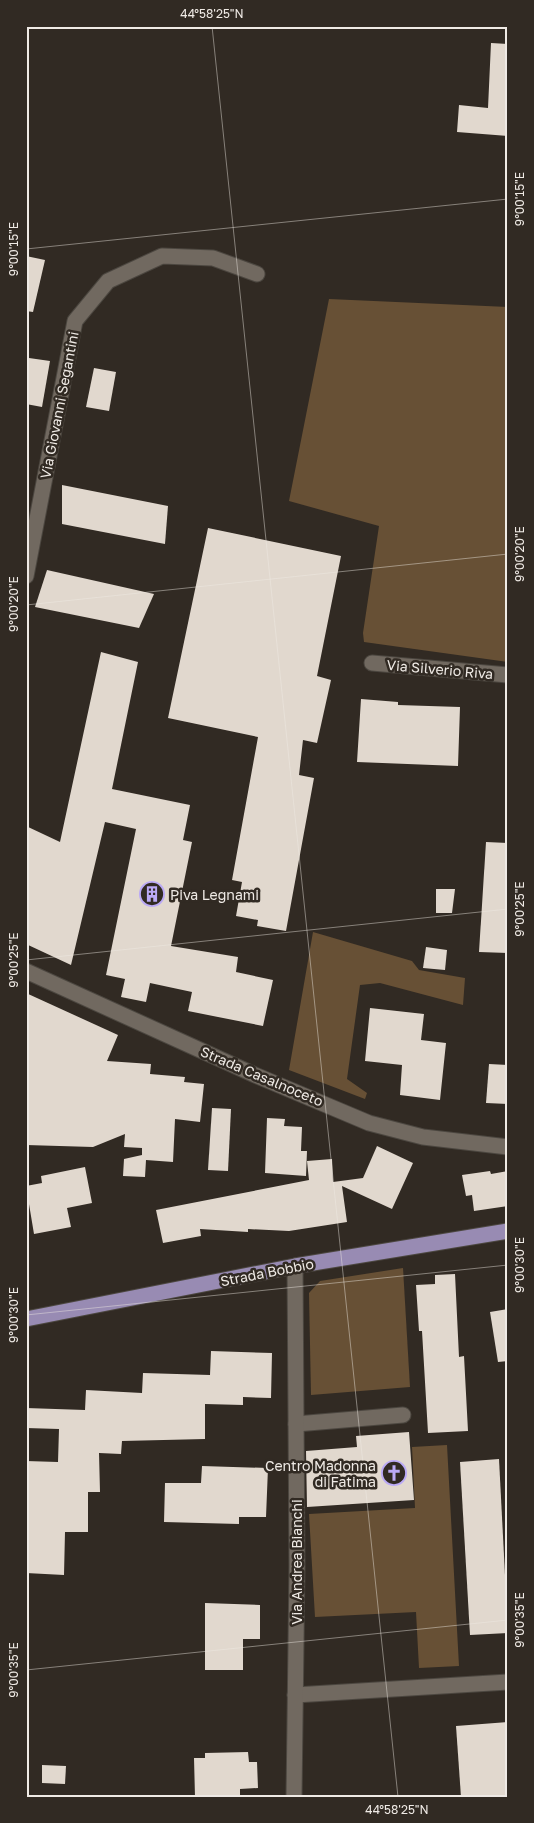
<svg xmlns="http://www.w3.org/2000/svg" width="534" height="1823" viewBox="0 0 534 1823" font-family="'Golos Text',sans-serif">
<rect width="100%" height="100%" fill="#312a23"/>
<g fill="#675035">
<path d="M 329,299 L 508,307 L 508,662 L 364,642 L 363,633 L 379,526 L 289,501 Z"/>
<path d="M 313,932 L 412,961 L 419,970 L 465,978 L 463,1005 L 380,983 L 360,985 L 347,1079 L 367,1093 L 365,1099 L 289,1070 Z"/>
<path d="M 403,1268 L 410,1387 L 311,1395 L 309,1293 L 320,1281 Z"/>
<path d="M 447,1445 L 459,1666 L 419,1668 L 416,1612 L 315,1617 L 309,1514 L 415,1508 L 412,1447 Z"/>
</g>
<g fill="#e1d8ce">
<path d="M 491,43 L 508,44 L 508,136 L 457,132 L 459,105 L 488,108 Z"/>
<path d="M 26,256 L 45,260 L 33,312 L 26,311 Z"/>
<path d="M 29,358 L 50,361 L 42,407 L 26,404 L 26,374 Z"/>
<path d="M 94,368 L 116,372 L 109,411 L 86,407 Z"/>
<path d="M 62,485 L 168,506 L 165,544 L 62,524 Z"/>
<path d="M 208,528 L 341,556 L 317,676 L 331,680 L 317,743 L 303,740 L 299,775 L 314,778 L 286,931 L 257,926 L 258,920 L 236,916 L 242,882 L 232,880 L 258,737 L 168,718 Z"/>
<path d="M 47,570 L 154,594 L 139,628 L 35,607 Z"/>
<path d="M 101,652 L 138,662 L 112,789 L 190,805 L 183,840 L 192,842 L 171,946 L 238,957 L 236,972 L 273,980 L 263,1026 L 188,1011 L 192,992 L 150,983 L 146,1002 L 121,997 L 125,979 L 106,975 L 136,829 L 105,822 L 71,965 L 26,944 L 26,826 L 60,842 Z"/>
<path d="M 361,699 L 398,702 L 398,705 L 460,707 L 458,766 L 357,762 Z"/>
<path d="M 486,842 L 508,843 L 508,953 L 479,952 Z"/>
<path d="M 436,889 L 455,889 L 452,913 L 436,913 Z"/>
<path d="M 426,947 L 447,950 L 445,970 L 423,968 Z"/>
<path d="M 26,993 L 118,1035 L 107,1061 L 151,1064 L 150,1074 L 185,1077 L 184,1082 L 204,1084 L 200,1122 L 175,1119 L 173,1162 L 146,1160 L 145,1177 L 123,1176 L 124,1159 L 142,1155 L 142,1148 L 124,1147 L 125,1134 L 93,1147 L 26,1145 Z"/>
<path d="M 370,1008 L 424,1014 L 421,1040 L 446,1043 L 440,1100 L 400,1095 L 402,1065 L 365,1061 Z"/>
<path d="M 489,1064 L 508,1065 L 508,1104 L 486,1103 Z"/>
<path d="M 212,1108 L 231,1109 L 228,1171 L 208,1170 Z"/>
<path d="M 267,1118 L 285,1119 L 284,1126 L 302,1127 L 301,1151 L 307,1151 L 306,1176 L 265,1173 Z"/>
<path d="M 377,1146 L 413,1163 L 392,1209 L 342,1186 L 347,1222 L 289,1231 L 248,1229 L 248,1232 L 200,1229 L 201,1236 L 163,1243 L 156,1210 L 309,1180 L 307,1161 L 332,1159 L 333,1182 L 363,1178 Z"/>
<path d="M 85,1167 L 92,1203 L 67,1208 L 71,1227 L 34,1234 L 26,1186 L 42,1183 L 41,1176 Z"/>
<path d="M 490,1171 L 491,1174 L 508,1171 L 508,1206 L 474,1211 L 472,1195 L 466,1196 L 462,1175 Z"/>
<path d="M 455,1274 L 459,1357 L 464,1356 L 468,1431 L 428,1433 L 422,1331 L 419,1331 L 416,1285 L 435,1284 L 435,1275 Z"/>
<path d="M 508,1309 L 508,1361 L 498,1362 L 490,1312 Z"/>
<path d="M 211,1351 L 272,1353 L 271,1398 L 243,1397 L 243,1405 L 205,1404 L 205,1439 L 122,1441 L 121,1454 L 99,1453 L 100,1492 L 88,1492 L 88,1532 L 65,1532 L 64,1575 L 26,1573 L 26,1461 L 58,1462 L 59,1429 L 26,1428 L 26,1408 L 85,1410 L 86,1390 L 142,1393 L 143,1373 L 210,1375 Z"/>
<path d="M 409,1432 L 414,1500 L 307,1507 L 306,1451 L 357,1447 L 356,1436 Z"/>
<path d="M 499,1459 L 508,1633 L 470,1635 L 460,1462 Z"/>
<path d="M 202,1466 L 268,1468 L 266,1517 L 239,1517 L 239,1524 L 164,1522 L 165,1483 L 201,1483 Z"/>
<path d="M 205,1603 L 260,1605 L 260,1639 L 243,1639 L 243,1670 L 205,1670 Z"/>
<path d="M 508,1722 L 508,1797 L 461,1797 L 456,1726 Z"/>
<path d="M 248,1752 L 249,1762 L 257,1762 L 258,1788 L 240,1789 L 240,1797 L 195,1797 L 194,1758 L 205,1758 L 205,1753 Z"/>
<path d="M 42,1765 L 66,1766 L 65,1784 L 42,1783 Z"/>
</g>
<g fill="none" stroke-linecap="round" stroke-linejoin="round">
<defs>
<g id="minor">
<path d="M 26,576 L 75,321 L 108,281 L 162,256 L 213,258 L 257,274"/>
<path d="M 372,663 L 508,675"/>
<path d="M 26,971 L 255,1075 L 369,1123 L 423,1137 L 508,1147"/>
<path d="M 296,1424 L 403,1415"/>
<path d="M 295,1695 L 508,1682"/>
<path d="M 294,1797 L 297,1566 L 295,1266"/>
</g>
<path id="major" d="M 26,1319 L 295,1266 L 508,1231"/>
</defs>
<use href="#minor" stroke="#4c4740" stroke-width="17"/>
<use href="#major" stroke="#4c4740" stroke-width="17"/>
<use href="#minor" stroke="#716960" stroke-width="15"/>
<use href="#major" stroke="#988bb3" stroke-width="15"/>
</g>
<path fill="none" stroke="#efeae5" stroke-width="1" stroke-opacity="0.45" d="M 212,26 L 398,1797M 26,249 L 508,199M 26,605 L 508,554M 26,960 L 508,909M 26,1315 L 508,1265M 26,1670 L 508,1620"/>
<defs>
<symbol id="building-ring" viewBox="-11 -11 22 22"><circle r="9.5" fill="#312a23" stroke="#bbaaf6" stroke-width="1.5"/><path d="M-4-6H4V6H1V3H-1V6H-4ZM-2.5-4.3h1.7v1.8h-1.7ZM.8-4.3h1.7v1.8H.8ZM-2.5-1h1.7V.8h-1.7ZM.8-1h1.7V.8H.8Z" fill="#bbaaf6"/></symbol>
<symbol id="church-ring" viewBox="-11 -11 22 22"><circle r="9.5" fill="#312a23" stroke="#bbaaf6" stroke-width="1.5"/><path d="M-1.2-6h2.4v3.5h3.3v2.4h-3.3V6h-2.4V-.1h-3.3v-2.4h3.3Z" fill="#bbaaf6"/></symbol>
</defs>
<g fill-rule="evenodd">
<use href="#building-ring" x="138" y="880" width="28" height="28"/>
<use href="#church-ring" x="380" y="1459" width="28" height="28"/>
</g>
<g text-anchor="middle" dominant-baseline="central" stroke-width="5" stroke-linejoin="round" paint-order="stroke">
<g font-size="14" fill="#efeae5" stroke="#312a23">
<text transform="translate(59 405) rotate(-79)">Via Giovanni Segantini</text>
<text transform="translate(440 669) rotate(5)">Via Silverio Riva</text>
<text transform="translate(262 1076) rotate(23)">Strada Casalnoceto</text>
<text transform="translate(267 1272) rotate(-11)">Strada Bobbio</text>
<text transform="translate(296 1562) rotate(-90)">Via Andrea Bianchi</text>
</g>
<g font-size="14" fill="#efeae5" stroke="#312a23" text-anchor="start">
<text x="170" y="894">Piva Legnami</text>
<text x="376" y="1465" text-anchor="end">Centro Madonna<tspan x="376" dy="16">di Fatima</tspan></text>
</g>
</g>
<rect width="534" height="1823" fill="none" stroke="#312a23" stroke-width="55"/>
<rect x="28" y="28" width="478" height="1768" fill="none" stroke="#efeae5" stroke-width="2"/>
<g font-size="12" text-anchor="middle" fill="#efeae5">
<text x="212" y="18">44°58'25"N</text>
<text transform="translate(520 199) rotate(-90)" y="4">9°00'15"E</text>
<text transform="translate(14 249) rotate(-90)" y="4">9°00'15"E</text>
<text transform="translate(520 554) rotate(-90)" y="4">9°00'20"E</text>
<text transform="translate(14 604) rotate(-90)" y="4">9°00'20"E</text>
<text transform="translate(520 909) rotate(-90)" y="4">9°00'25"E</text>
<text transform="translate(14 960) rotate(-90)" y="4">9°00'25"E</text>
<text transform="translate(520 1265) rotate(-90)" y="4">9°00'30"E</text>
<text transform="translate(14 1315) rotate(-90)" y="4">9°00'30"E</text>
<text transform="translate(520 1620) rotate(-90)" y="4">9°00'35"E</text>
<text transform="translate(14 1670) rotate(-90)" y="4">9°00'35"E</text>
<text x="397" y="1814">44°58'25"N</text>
</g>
</svg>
